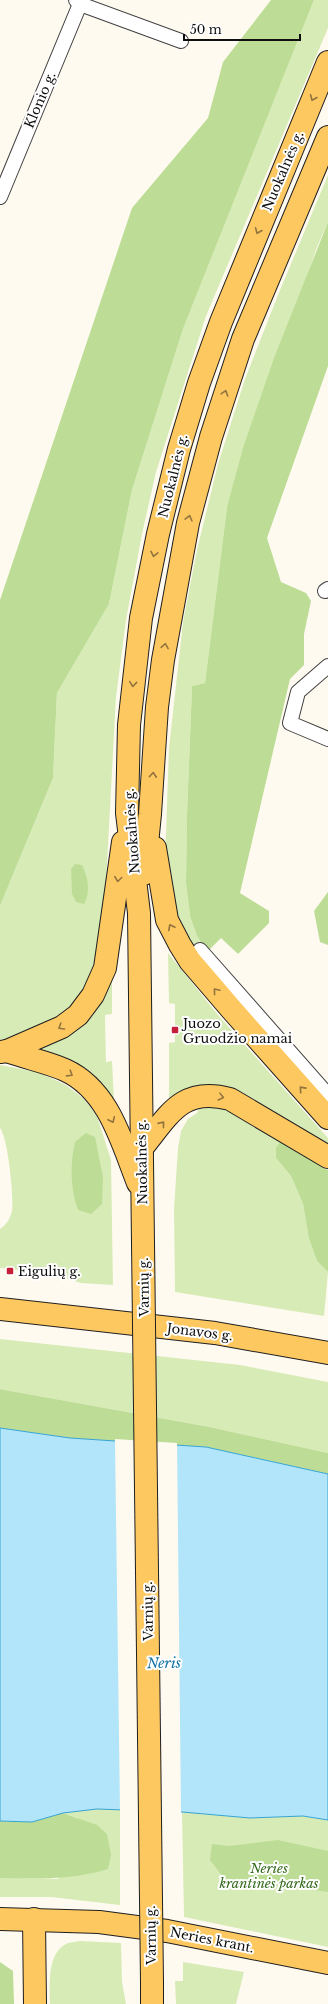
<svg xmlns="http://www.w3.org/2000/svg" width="328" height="2004" viewBox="0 0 328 2004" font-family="'Libre Baskerville',serif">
<rect width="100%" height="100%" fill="#fffaf0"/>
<g fill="#d7ebb7">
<path d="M 314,0 L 328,0 L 328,28 L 206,316 L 156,472 L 142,534 L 126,620 L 116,697 L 105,901 L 99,970 L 74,1009 L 13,1038 L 0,1040 L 0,906 L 53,778 L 57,693 L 109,604 L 132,490 L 183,329 Z"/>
<path d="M 328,175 L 328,222 L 317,247 L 227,507 L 205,683 L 192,686 L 187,814 L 186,883 L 190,916 L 197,936 L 207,952 L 198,963 L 173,916 L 165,861 L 169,748 L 183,622 L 197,550 L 218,464 L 245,379 L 278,295 Z"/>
<path d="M 168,953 L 218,1015 L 328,1138 L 328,1148 L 262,1109 L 169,1102 L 169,1043 L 175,1042 L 175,1004 L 169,1003 Z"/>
<path d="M 109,980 L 112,980 L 112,1014 L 105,1015 L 106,1062 L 112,1061 L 114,1101 L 26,1050 Z"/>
<path d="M 0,1065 L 38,1072 L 66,1085 L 84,1099 L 97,1116 L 111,1160 L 113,1285 L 81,1283 L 48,1273 L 0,1268 L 0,1229 C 6,1225 10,1219 12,1211 C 14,1198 8,1138 0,1128 Z"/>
<path d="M 213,1107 C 238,1111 260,1128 281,1141 L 276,1158 L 291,1176 L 303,1204 L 309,1239 L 317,1261 L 328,1272 L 324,1316 L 175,1292 L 174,1209 L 178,1148 L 181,1131 L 188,1119 L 197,1113 L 199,1109 Z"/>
<path d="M 0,1339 L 240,1365 L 328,1382 L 328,1453 L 210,1427 L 0,1389 Z"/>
<path d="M 97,1809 L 120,1809 L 120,1905 L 51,1897 L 0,1897 L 0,1878 L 58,1879 L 78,1818 L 63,1813 Z"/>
<path d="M 182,1812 L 250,1818 L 303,1816 L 328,1820 L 328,1947 L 184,1917 Z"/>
<path d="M 80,1941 L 121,1943 L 122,1982 L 126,2004 L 50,2004 C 50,1986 46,1952 68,1943 C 71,1942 76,1942 80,1941 Z"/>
<path d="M 183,1962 L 244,1972 L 236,2004 L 176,2004 L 175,1981 L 183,1981 Z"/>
</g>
<g fill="#bddd96">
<path d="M 271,0 L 314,0 L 183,329 L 132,490 L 109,604 L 57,693 L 53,778 L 0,906 L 0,600 L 132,208 L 208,118 L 223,62 Z"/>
<path d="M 328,222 L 328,366 L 267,538 L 281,582 L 306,593 L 311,601 L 304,634 L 304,665 L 290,679 L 240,893 L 269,911 L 269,923 L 238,954 L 221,938 L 207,952 L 197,936 L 190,916 L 186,883 L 187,814 L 192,686 L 205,683 L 227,507 L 243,448 L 274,358 Z"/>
<path d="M 75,864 L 82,865 C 88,877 91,892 84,904 L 76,902 L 72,894 L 71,869 Z"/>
<path d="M 328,892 L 328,945 L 320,942 L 314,911 Z"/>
<path d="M 86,1133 L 95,1137 L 103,1177 L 102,1204 L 91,1214 L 78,1210 C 70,1188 70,1164 75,1142 Z"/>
<path d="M 281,1141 L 328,1170 L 328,1272 L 317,1261 L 309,1239 L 303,1204 L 291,1176 L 276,1158 L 276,1148 Z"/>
<path d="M 0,1389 L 210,1427 L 328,1453 L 328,1474 L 206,1447 L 70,1438 L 0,1428 Z"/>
<path d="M 63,1813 L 97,1825 L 107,1834 L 111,1855 L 108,1869 C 72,1880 37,1879 0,1878 L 0,1821 L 32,1822 Z"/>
<path d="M 278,1840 L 328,1851 L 328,1892 L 296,1887 L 241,1884 L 223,1877 L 210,1860 L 212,1844 L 229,1846 Z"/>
<path d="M 0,1962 L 13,1971 L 14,2004 L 0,2004 Z"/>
</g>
<path fill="#b2e5f9" stroke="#36a4d3" d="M 0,1428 L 70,1438 L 206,1447 L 328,1474 L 328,1820 L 303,1816 L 250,1818 L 182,1812 L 97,1809 L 63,1813 L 32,1822 L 0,1821 Z"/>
<path fill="#fffaf0" d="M 115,1439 L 177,1443 L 181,1814 L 120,1811 Z"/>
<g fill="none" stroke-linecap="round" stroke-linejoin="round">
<defs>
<g id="minor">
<path d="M 76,0 L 80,4 L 181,41"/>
<path d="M 0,197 L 80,4"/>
<path d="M 325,591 L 328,589"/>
<path d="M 328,666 L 298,692 L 290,723 L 328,739"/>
<path d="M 200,950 L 328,1095"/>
</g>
<g id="primary">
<path d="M 155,848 L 167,920 L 180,945 L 190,961 L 232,1010 L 328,1118"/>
<path d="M 144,874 L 150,814 L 157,707 L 163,660 L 188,523 L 211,437 L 243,339 L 328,137"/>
<path d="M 7,1051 C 26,1058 47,1062 65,1070 C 109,1090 122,1143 138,1183"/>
<path d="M 0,1052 L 7,1051 L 62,1027 L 78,1015 L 93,995 L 105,968 L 123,842"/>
<path d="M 142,1148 C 169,1115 182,1086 230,1099 L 328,1157"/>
<path d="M 143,1243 L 139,913 L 127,813 L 129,725 L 141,618 L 158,534 L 179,449 L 199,383 L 221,322 L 328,62"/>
<path d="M 0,1309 L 215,1333 L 328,1353"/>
<path d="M 0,1919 L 99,1922 L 167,1931 L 328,1963"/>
<path d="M 34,1919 L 35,2004"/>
<path d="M 152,1982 L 152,2004"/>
</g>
</defs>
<use href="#minor" stroke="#414141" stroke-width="16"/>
<use href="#primary" stroke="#1f1f1f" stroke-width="24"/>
<use href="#minor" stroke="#fff" stroke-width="14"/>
<use href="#primary" stroke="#fec861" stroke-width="22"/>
<defs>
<path id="primary-bridge" d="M 143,1243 L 152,1982"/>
</defs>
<use href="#primary-bridge" stroke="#1f1f1f" stroke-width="24" stroke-linecap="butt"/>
<use href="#primary-bridge" stroke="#fec861" stroke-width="22"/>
</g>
<defs><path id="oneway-chevron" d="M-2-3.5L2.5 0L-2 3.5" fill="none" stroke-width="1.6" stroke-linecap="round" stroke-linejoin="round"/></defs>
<g stroke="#92743c">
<use href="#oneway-chevron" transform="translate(313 98) rotate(113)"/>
<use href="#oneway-chevron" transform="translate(258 231) rotate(113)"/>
<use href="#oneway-chevron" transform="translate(225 393) rotate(-72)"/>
<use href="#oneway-chevron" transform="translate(189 518) rotate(-76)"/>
<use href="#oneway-chevron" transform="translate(154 554) rotate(102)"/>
<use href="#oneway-chevron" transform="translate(165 646) rotate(-81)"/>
<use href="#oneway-chevron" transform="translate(133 684) rotate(96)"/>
<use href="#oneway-chevron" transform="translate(153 775) rotate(-86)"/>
<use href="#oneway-chevron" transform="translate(118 879) rotate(98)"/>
<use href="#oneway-chevron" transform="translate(171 927) rotate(-117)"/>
<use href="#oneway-chevron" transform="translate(216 991) rotate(-130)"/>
<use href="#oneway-chevron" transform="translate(61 1027) rotate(149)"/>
<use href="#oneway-chevron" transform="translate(70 1074) rotate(32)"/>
<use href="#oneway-chevron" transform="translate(302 1089) rotate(-132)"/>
<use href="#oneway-chevron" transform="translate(221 1097) rotate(14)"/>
<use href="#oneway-chevron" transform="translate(112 1120) rotate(65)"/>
<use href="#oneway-chevron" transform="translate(162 1124) rotate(-51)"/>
</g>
<g fill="#c52038" stroke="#fff" stroke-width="1.5">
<rect x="171" y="1026" width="8" height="8" rx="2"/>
<rect x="6" y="1267" width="8" height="8" rx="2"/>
</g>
<g text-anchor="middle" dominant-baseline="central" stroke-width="4" stroke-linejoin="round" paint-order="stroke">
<g font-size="13" fill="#0e0e0e" stroke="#fff">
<text transform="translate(40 100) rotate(-67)">Klonio g.</text>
<text transform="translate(283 171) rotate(-67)">Nuokalnės g.</text>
<text transform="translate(173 476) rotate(-76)">Nuokalnės g.</text>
<text transform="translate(132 831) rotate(-94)">Nuokalnės g.</text>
<text transform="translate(142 1162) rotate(-91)">Nuokalnės g.</text>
<text transform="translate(144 1287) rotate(-91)">Varnių g.</text>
<text transform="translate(200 1332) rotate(7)">Jonavos g.</text>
<text transform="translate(148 1611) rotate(-91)">Varnių g.</text>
<text transform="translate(151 1935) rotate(-91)">Varnių g.</text>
<text transform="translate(212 1940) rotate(11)">Neries krant.</text>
</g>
<g font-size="13" fill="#0e0e0e" stroke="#fff" text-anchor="start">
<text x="183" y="1023">Juozo<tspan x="183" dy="15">Gruodžio namai</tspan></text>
<text x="18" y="1271">Eigulių g.</text>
</g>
<g font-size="13" font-style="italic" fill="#33691b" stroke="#fff">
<text x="269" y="1868">Neries<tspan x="269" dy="15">krantinės parkas</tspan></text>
</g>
<g font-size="14" font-style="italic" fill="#1274a6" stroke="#fff">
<text transform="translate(164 1663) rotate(-1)">Neris</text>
</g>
</g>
<path d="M184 34v6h116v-6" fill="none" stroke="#0e0e0e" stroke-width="2"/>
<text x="190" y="34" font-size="12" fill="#0e0e0e" stroke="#ffffff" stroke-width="3" paint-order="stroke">50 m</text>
</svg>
